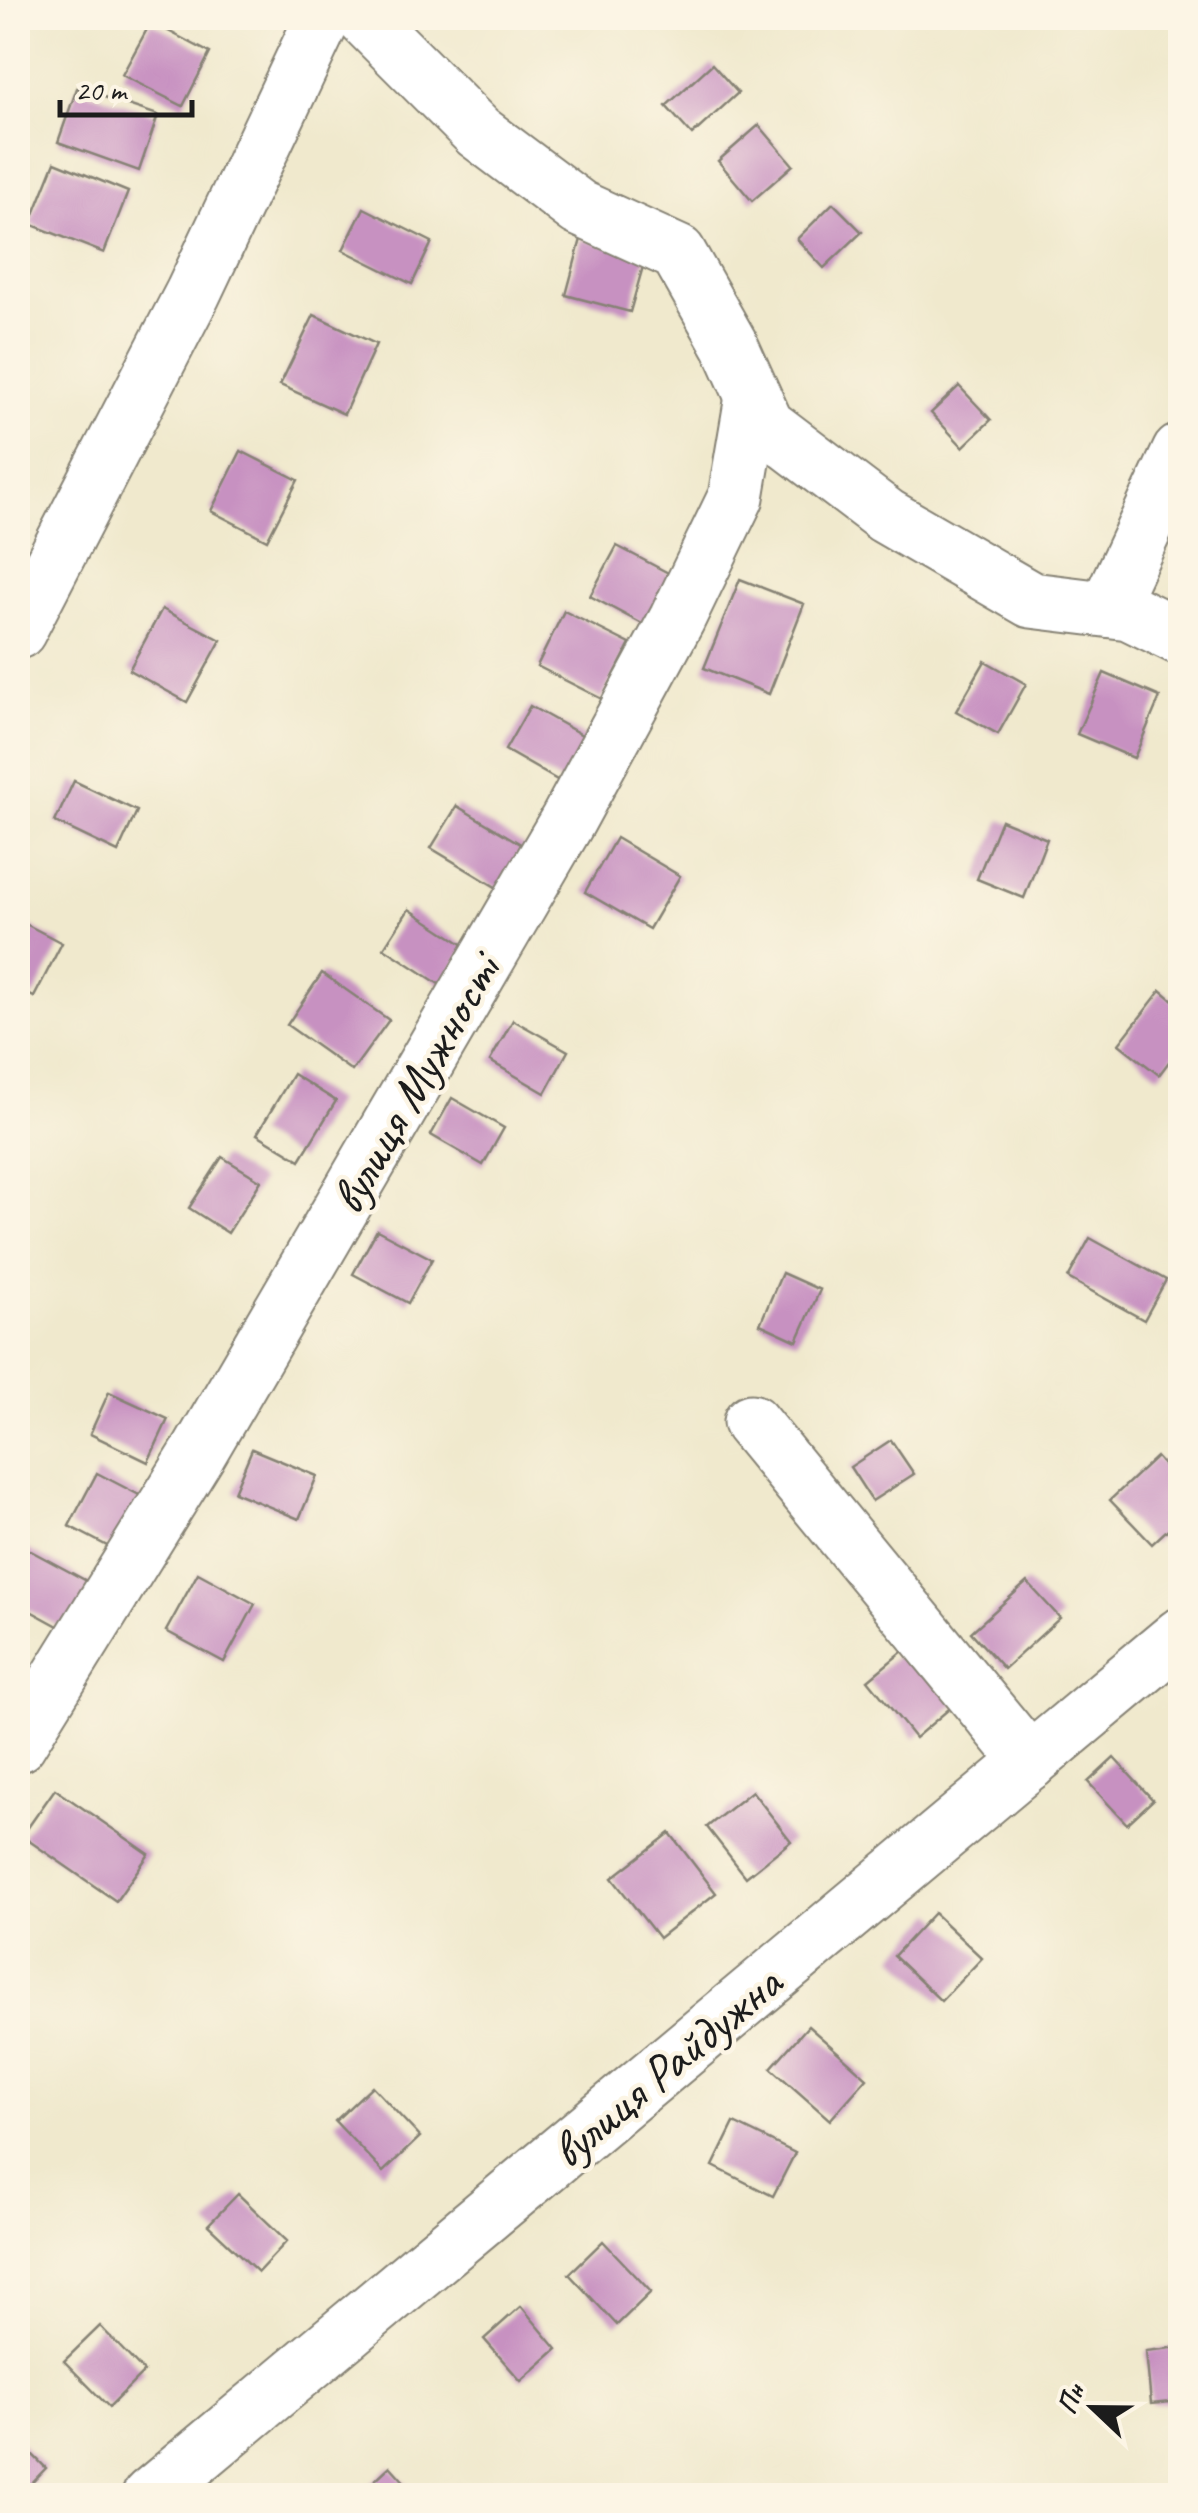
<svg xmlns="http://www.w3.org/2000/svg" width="1198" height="2513" viewBox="0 0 1198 2513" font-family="Caveat,sans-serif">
<rect width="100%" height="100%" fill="#fcf5e5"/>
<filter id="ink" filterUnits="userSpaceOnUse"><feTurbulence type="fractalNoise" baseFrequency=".01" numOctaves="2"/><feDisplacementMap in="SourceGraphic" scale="20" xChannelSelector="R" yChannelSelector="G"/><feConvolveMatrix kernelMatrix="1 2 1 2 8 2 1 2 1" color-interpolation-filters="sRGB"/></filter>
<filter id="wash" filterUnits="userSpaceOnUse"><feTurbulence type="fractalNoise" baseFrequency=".0048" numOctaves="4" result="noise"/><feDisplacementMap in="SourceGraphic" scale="40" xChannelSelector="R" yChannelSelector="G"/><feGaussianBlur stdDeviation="2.25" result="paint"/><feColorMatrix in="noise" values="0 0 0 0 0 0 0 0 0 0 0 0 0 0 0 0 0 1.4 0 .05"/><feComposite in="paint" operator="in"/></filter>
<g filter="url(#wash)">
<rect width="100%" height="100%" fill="#f0e9cd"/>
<g id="blocks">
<g fill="#c791c1">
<path d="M 151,22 L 210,53 L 183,106 L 122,75 Z"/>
<path d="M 712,64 L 738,93 L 692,135 L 666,106 Z"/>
<path d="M 77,88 L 158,115 L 139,171 L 58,142 Z"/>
<path d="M 759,125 L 793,165 L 752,201 L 718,161 Z"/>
<path d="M 55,162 L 128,192 L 104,253 L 30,224 Z"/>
<path d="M 833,203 L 862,232 L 824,268 L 797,239 Z"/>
<path d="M 364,208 L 432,242 L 412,284 L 343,250 Z"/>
<path d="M 581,239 L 646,256 L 630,312 L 566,295 Z"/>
<path d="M 314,315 L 376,344 L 344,414 L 280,385 Z"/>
<path d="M 959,386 L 991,420 L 963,447 L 931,413 Z"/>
<path d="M 241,451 L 298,480 L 267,540 L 211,511 Z"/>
<path d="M 617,546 L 674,576 L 648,627 L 590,596 Z"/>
<path d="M 740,579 L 804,604 L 769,694 L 704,668 Z"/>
<path d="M 162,609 L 221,640 L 187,702 L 129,670 Z"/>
<path d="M 564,611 L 630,644 L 602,699 L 537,666 Z"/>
<path d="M 985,661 L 1026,684 L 998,734 L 956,711 Z"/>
<path d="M 1104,673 L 1160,697 L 1134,758 L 1077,734 Z"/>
<path d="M 530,706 L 591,740 L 566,785 L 505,750 Z"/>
<path d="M 74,781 L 137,811 L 118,852 L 55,822 Z"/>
<path d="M 457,806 L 524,846 L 499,889 L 431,848 Z"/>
<path d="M 1001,820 L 1047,839 L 1024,898 L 977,879 Z"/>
<path d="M 616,838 L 680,876 L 649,929 L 585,892 Z"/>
<path d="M 409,909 L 467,947 L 442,986 L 384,948 Z"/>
<path d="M 18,920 L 62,943 L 34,997 L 18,989 Z"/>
<path d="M 322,973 L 389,1020 L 352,1071 L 287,1025 Z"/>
<path d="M 1161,990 L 1180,1006 L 1180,1047 L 1159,1075 L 1119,1044 Z"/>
<path d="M 513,1020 L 568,1051 L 545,1093 L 490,1061 Z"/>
<path d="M 293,1074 L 336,1101 L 300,1160 L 257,1134 Z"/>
<path d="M 452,1098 L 504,1128 L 483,1165 L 431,1135 Z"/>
<path d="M 222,1157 L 261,1181 L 228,1233 L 189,1208 Z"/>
<path d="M 377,1230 L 432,1259 L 408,1303 L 353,1274 Z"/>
<path d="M 1090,1238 L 1166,1280 L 1144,1320 L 1068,1278 Z"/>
<path d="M 782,1273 L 820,1290 L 797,1341 L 760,1324 Z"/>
<path d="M 109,1392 L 168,1419 L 148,1462 L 90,1434 Z"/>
<path d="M 891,1440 L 914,1474 L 872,1501 L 850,1467 Z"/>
<path d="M 252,1449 L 317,1476 L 299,1519 L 234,1492 Z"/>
<path d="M 1156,1457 L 1180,1484 L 1180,1518 L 1152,1544 L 1110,1500 Z"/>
<path d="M 97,1473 L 143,1497 L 115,1550 L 69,1526 Z"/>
<path d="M 18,1544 L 94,1585 L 69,1632 L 18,1604 Z"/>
<path d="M 198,1573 L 255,1604 L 224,1662 L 166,1631 Z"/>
<path d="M 1027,1582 L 1060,1618 L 1004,1669 L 971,1632 Z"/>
<path d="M 915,1641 L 962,1698 L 915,1738 L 868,1680 Z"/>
<path d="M 1114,1758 L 1153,1800 L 1127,1824 L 1088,1782 Z"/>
<path d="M 55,1789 L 149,1854 L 116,1901 L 22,1836 Z"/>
<path d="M 752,1791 L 791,1841 L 746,1877 L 707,1827 Z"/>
<path d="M 670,1833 L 716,1893 L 659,1938 L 612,1878 Z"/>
<path d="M 934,1913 L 982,1958 L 941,2001 L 894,1956 Z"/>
<path d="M 808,2026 L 867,2078 L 830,2120 L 771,2068 Z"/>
<path d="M 372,2086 L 420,2137 L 383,2172 L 335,2121 Z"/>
<path d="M 734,2123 L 795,2153 L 773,2196 L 713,2166 Z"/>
<path d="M 238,2194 L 287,2241 L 258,2272 L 208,2225 Z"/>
<path d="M 603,2241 L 651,2292 L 617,2325 L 569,2274 Z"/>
<path d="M 521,2306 L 557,2349 L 521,2381 L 484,2339 Z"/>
<path d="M 100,2326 L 144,2372 L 109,2407 L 64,2361 Z"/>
<path d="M 1180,2347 L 1180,2401 L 1151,2404 L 1146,2351 Z"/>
<path d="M 18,2440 L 46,2468 L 19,2496 L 18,2496 Z"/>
<path d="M 390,2466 L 417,2496 L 358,2496 Z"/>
</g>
</g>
</g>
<g filter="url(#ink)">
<use href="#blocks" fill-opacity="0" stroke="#868274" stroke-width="2.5"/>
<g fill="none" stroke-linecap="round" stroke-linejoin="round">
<defs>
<g id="minor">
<path d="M 364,18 L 478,132 L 579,208 L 678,253 L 730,345 L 766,425 L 886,516 L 1031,600 L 1129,612 L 1180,637"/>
<path d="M 1107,609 L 1180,452"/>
<path d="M 18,631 L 193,293 L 323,18"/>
<path d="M 751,1422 L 1030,1762"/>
<path d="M 18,1744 L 199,1452 L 568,820 L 677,619 L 736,497 L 753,397"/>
<path d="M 150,2496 L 1180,1636"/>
</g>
</defs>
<use href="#minor" stroke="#868274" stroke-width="59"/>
<use href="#minor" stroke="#fff" stroke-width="55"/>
</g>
</g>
<g text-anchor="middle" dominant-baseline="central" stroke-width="9" stroke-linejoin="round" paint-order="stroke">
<g font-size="50" fill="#1c1c1c" stroke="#fcf5e5">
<text transform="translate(415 1084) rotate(-60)">вулиця Мужності</text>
<text transform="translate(666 2067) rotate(-40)">вулиця Райдужна</text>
</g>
</g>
<rect width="1198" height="2513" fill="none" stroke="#fcf5e5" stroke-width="60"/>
<g transform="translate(1093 2408) rotate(292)" stroke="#fcf5e5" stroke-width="8" paint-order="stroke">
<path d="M0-8L18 38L0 25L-18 38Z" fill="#1c1c1c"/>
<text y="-15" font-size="28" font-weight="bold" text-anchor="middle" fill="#1c1c1c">Пн</text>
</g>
<path d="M60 100v15h132v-15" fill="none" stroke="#1c1c1c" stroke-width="5"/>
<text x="75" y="100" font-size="30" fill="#1c1c1c" stroke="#fcf5e5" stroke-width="8" paint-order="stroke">20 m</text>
</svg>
